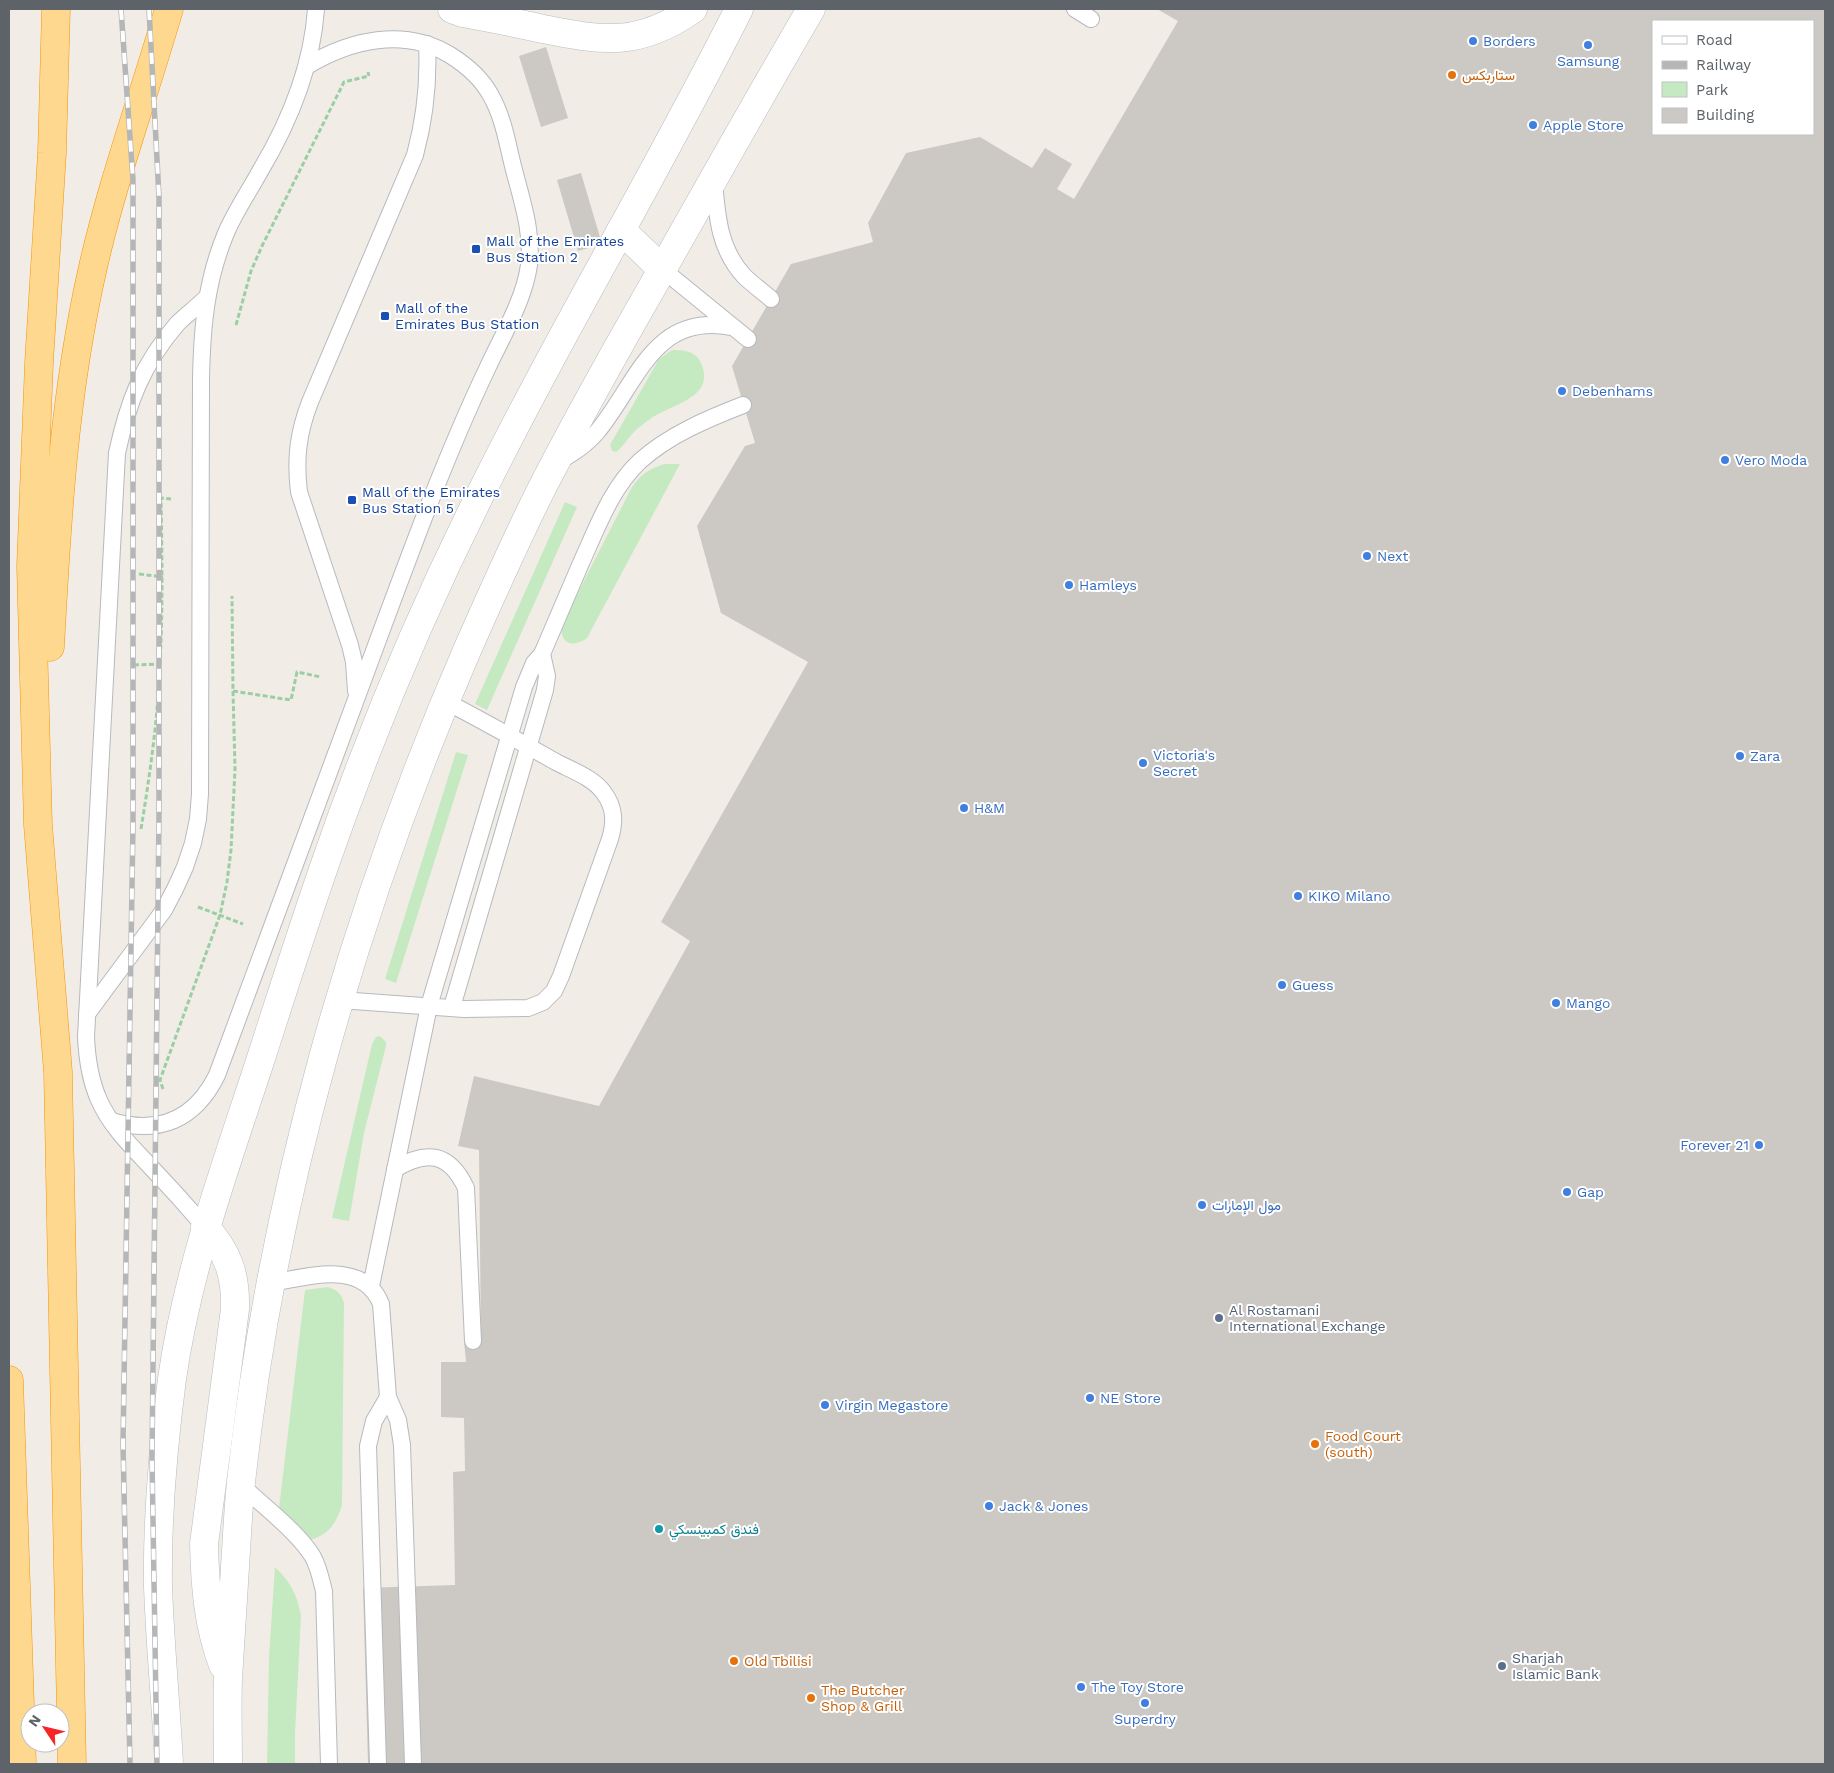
<svg xmlns="http://www.w3.org/2000/svg" width="1834" height="1773" viewBox="0 0 1834 1773" font-family="'Work Sans',Vazirmatn,sans-serif">
<rect width="100%" height="100%" fill="#f1ede6"/>
<g fill="#c5eac1">
<path d="M 672,350 C 684,350 696,351 701,363 C 717,399 669,404 649,420 C 644,423 638,428 634,432 C 628,438 623,447 616,452 L 612,451 L 610,445 L 659,359 Z"/>
<path d="M 664,464 L 680,464 L 587,638 C 571,650 557,641 563,622 L 632,487 C 641,474 649,469 664,464 Z"/>
<path d="M 565,502 L 577,507 L 487,710 L 475,704 Z"/>
<path d="M 456,752 L 468,755 L 396,983 L 385,979 Z"/>
<path d="M 380,1036 L 386,1042 L 386,1046 L 364,1133 L 349,1221 L 332,1218 L 372,1044 L 376,1037 Z"/>
<path d="M 328,1287 C 337,1290 341,1293 344,1303 L 342,1505 C 335,1527 327,1536 304,1542 L 279,1508 L 305,1290 Z"/>
<path d="M 275,1567 C 291,1583 297,1594 301,1616 L 295,1734 L 295,1764 L 267,1764 L 269,1656 Z"/>
</g>
<g fill="#ccc8c3" fill-rule="evenodd">
<path d="M 1157,9 L 1825,9 L 1825,1764 L 368,1764 L 363,1588 L 455,1585 L 453,1472 L 465,1471 L 464,1418 L 441,1417 L 441,1362 L 466,1362 L 464,1341 L 481,1342 L 479,1150 L 458,1146 L 474,1076 L 599,1106 L 690,941 L 661,922 L 808,662 L 721,613 L 697,526 L 745,446 L 755,443 L 732,366 L 791,264 L 873,242 L 868,223 L 906,153 L 980,137 L 1032,168 L 1045,148 L 1072,164 L 1057,189 L 1074,199 L 1178,21 ZM 1653,21 L 1813,21 L 1813,134 L 1653,134 Z"/>
<path d="M 546,47 L 568,118 L 541,127 L 519,56 Z"/>
<path d="M 581,173 L 602,244 L 578,251 L 557,180 Z"/>
</g>
<g fill="none" stroke-linecap="round" stroke-linejoin="round">
<defs>
<g id="lane">
<path d="M 1075,9 L 1091,19"/>
<path d="M 714,181 C 717,216 719,249 744,276 C 752,284 762,291 771,299"/>
<path d="M 662,269 L 748,339"/>
<path d="M 558,462 C 573,453 586,445 597,432 C 637,384 653,312 731,327"/>
<path d="M 356,691 L 354,662 L 350,645 L 299,492 C 295,459 298,433 310,402 L 415,155 C 425,118 429,83 427,44"/>
<path d="M 340,1000 L 464,1009 L 528,1008 L 543,1002 L 554,991 L 561,976 L 610,839 C 615,822 615,808 604,793 C 594,778 571,770 556,762 C 519,741 483,721 445,701"/>
<path d="M 452,1007 L 545,690 L 547,676 L 542,654"/>
<path d="M 87,1014 L 164,910 L 175,889 L 185,867 L 193,843 L 198,819 L 200,794 L 201,379 C 202,327 206,281 226,233 C 235,212 248,193 259,173 C 289,123 312,67 316,9"/>
<path d="M 111,1121 C 159,1135 195,1120 217,1075 C 261,957 305,839 348,721 C 376,646 403,571 432,497 C 449,454 467,411 487,369 C 502,336 524,301 529,265 C 533,231 521,198 513,166 C 507,142 503,116 490,94 C 481,78 466,65 450,55 C 404,27 350,40 307,66"/>
<path d="M 395,1169 C 426,1150 449,1152 466,1188 L 473,1341"/>
<path d="M 205,1227 C 187,1206 168,1185 148,1164 C 130,1145 110,1125 99,1100 C 90,1080 87,1059 86,1037 L 117,453 C 128,402 142,365 177,324 C 186,315 197,307 206,298"/>
<path d="M 271,1283 C 308,1277 363,1259 381,1304 L 388,1397 L 398,1420 L 402,1445 L 413,1764"/>
<path d="M 371,1286 L 429,1006 L 524,687 L 534,663 L 542,654 C 555,624 568,593 581,563 C 597,528 611,488 640,461 C 669,435 707,419 743,405"/>
<path d="M 241,1485 C 262,1505 299,1533 313,1557 C 319,1568 321,1580 324,1591 L 329,1764"/>
<path d="M 378,1764 L 368,1446 L 374,1421 L 388,1397"/>
</g>
<g id="secondary">
<path d="M 452,9 L 463,13 C 490,18 516,23 543,29 C 604,41 639,47 693,9"/>
<path d="M 621,230 L 662,269"/>
<path d="M 205,1227 C 228,1252 236,1275 235,1309 L 204,1544 C 205,1586 208,1625 223,1665"/>
<path d="M 169,1764 C 166,1705 160,1645 158,1586 C 157,1517 163,1447 172,1379 C 188,1266 228,1160 263,1052 C 283,990 303,927 325,864 C 368,740 419,617 478,499 C 560,333 656,174 739,9"/>
<path d="M 228,1764 C 228,1736 227,1708 228,1679 C 230,1642 233,1604 235,1567 C 237,1538 238,1510 241,1482 C 272,1197 354,910 468,648 C 492,594 516,539 543,486 C 582,410 624,336 666,263 C 714,178 762,93 811,9"/>
</g>
<g id="highway">
<path d="M 56,9 L 52,153 L 39,363 L 31,566 L 38,825 L 58,1072 L 72,1764"/>
<path d="M 50,647 C 57,517 64,394 93,267 C 113,179 144,95 169,9"/>
<path d="M 9,1380 L 22,1764"/>
</g>
</defs>
<use href="#lane" stroke="#b6b9be" stroke-width="18"/>
<use href="#secondary" stroke="#b7bcc1" stroke-width="29"/>
<use href="#highway" stroke="#f79300" stroke-width="29"/>
<g stroke="#9bcea4" stroke-width="3" stroke-dasharray="5 2.5" stroke-linecap="butt">
<path d="M 236,325 L 251,271 L 262,246 L 344,82 L 369,76 L 368,72"/>
<path d="M 139,574 L 163,577"/>
<path d="M 134,665 L 160,664"/>
<path d="M 233,691 L 291,700 L 297,672 L 321,677"/>
<path d="M 141,829 C 150,774 158,718 160,662 C 163,608 162,553 161,498 L 171,499"/>
<path d="M 198,907 L 243,924"/>
<path d="M 163,1089 L 160,1080 L 220,915 L 227,882 L 231,850 L 235,769 L 233,691 L 232,596"/>
</g>
<use href="#lane" stroke="#fff" stroke-width="16"/>
<use href="#secondary" stroke="#fff" stroke-width="28"/>
<use href="#highway" stroke="#ffd88f" stroke-width="28"/>
<defs>
<g id="rail">
<path d="M 121,9 L 133,180 L 133,824 L 123,1444 L 130,1764"/>
<path d="M 149,9 L 159,197 L 159,814 L 152,1459 L 157,1764"/>
</g>
</defs>
<use href="#rail" stroke="#b5b6b7" stroke-width="5.5"/>
<use href="#rail" stroke="#fff" stroke-width="4" stroke-dasharray="11" stroke-linecap="butt"/>
</g>
<g fill="#3f7fe0" stroke="#fff" stroke-width="2">
<circle cx="1473" cy="41" r="5"/>
<circle cx="1588" cy="45" r="5"/>
<circle cx="1533" cy="125" r="5"/>
<circle cx="1562" cy="391" r="5"/>
<circle cx="1725" cy="460" r="5"/>
<circle cx="1367" cy="556" r="5"/>
<circle cx="1069" cy="585" r="5"/>
<circle cx="1740" cy="756" r="5"/>
<circle cx="1143" cy="763" r="5"/>
<circle cx="964" cy="808" r="5"/>
<circle cx="1298" cy="896" r="5"/>
<circle cx="1282" cy="985" r="5"/>
<circle cx="1556" cy="1003" r="5"/>
<circle cx="1759" cy="1145" r="5"/>
<circle cx="1567" cy="1192" r="5"/>
<circle cx="1202" cy="1205" r="5"/>
<circle cx="1090" cy="1398" r="5"/>
<circle cx="825" cy="1405" r="5"/>
<circle cx="989" cy="1506" r="5"/>
<circle cx="1081" cy="1687" r="5"/>
<circle cx="1145" cy="1703" r="5"/>
</g>
<g fill="#e8710a" stroke="#fff" stroke-width="2">
<circle cx="1452" cy="75" r="5"/>
<circle cx="1315" cy="1444" r="5"/>
<circle cx="734" cy="1661" r="5"/>
<circle cx="811" cy="1698" r="5"/>
</g>
<g fill="#1a4fb4" stroke="#fff" stroke-width="2">
<rect x="471" y="244" width="10" height="10" rx="2.5"/>
<rect x="380" y="311" width="10" height="10" rx="2.5"/>
<rect x="347" y="495" width="10" height="10" rx="2.5"/>
</g>
<g fill="#5c6f8a" stroke="#fff" stroke-width="2">
<circle cx="1219" cy="1318" r="5"/>
<circle cx="1502" cy="1666" r="5"/>
</g>
<circle fill="#0f9aa8" stroke="#fff" stroke-width="2" cx="659" cy="1529" r="5"/>
<g text-anchor="middle" dominant-baseline="central" stroke-width="4" stroke-linejoin="round" paint-order="stroke">
<g font-size="14" fill="#366cbe" stroke="#fff" text-anchor="start">
<text x="1483" y="41">Borders</text>
<text x="1588" y="61" text-anchor="middle">Samsung</text>
<text x="1543" y="125">Apple Store</text>
<text x="1572" y="391">Debenhams</text>
<text x="1735" y="460">Vero Moda</text>
<text x="1377" y="556">Next</text>
<text x="1079" y="585">Hamleys</text>
<text x="1153" y="755">Victoria's<tspan x="1153" dy="16">Secret</tspan></text>
<text x="1750" y="756">Zara</text>
<text x="974" y="808">H&amp;M</text>
<text x="1308" y="896">KIKO Milano</text>
<text x="1292" y="985">Guess</text>
<text x="1566" y="1003">Mango</text>
<text x="1749" y="1145" text-anchor="end">Forever 21</text>
<text x="1577" y="1192">Gap</text>
<text x="1212" y="1205">مول الإمارات</text>
<text x="1100" y="1398">NE Store</text>
<text x="835" y="1405">Virgin Megastore</text>
<text x="999" y="1506">Jack &amp; Jones</text>
<text x="1091" y="1687">The Toy Store</text>
<text x="1145" y="1719" text-anchor="middle">Superdry</text>
</g>
<g font-size="14" fill="#c56008" stroke="#fff" text-anchor="start">
<text x="1462" y="75">ستاربكس</text>
<text x="1325" y="1436">Food Court<tspan x="1325" dy="16">(south)</tspan></text>
<text x="744" y="1661">Old Tbilisi</text>
<text x="821" y="1690">The Butcher<tspan x="821" dy="16">Shop &amp; Grill</tspan></text>
</g>
<g font-size="14" fill="#164399" stroke="#fff" text-anchor="start">
<text x="486" y="241">Mall of the Emirates<tspan x="486" dy="16">Bus Station 2</tspan></text>
<text x="395" y="308">Mall of the<tspan x="395" dy="16">Emirates Bus Station</tspan></text>
<text x="362" y="492">Mall of the Emirates<tspan x="362" dy="16">Bus Station 5</tspan></text>
</g>
<g font-size="14" fill="#4e5e75" stroke="#fff" text-anchor="start">
<text x="1229" y="1310">Al Rostamani<tspan x="1229" dy="16">International Exchange</tspan></text>
<text x="1512" y="1658">Sharjah<tspan x="1512" dy="16">Islamic Bank</tspan></text>
</g>
<g font-size="14" fill="#0d838f" stroke="#fff" text-anchor="start">
<text x="669" y="1529">فندق كمبينسكي</text>
</g>
</g>
<rect width="1834" height="1773" fill="none" stroke="#5d6368" stroke-width="20"/>
<rect x="1652" y="20" width="162" height="115" fill="#ffffff" stroke="#bec1c3"/>
<rect x="1662" y="36" width="25" height="8" fill="#ffffff" stroke="#bec1c3"/>
<text x="1696" y="45" font-size="15" fill="#5d6368">Road</text>
<rect x="1662" y="61" width="25" height="8" fill="#b5b6b7" stroke="#bec1c3"/>
<text x="1696" y="70" font-size="15" fill="#5d6368">Railway</text>
<rect x="1662" y="82" width="25" height="15" fill="#c5eac1" stroke="#bec1c3"/>
<text x="1696" y="95" font-size="15" fill="#5d6368">Park</text>
<rect x="1662" y="108" width="25" height="15" fill="#ccc8c3" stroke="#bec1c3"/>
<text x="1696" y="120" font-size="15" fill="#5d6368">Building</text>
<g transform="translate(45 1728) rotate(305)"><circle r="24" fill="#ffffff" stroke="#bec1c3"/>
<path d="M0-4L9 19L0 12L-9 19Z" fill="#f82528"/>
<text y="-8" font-size="14" font-weight="bold" text-anchor="middle" fill="#5d6368">N</text>
</g>
</svg>
